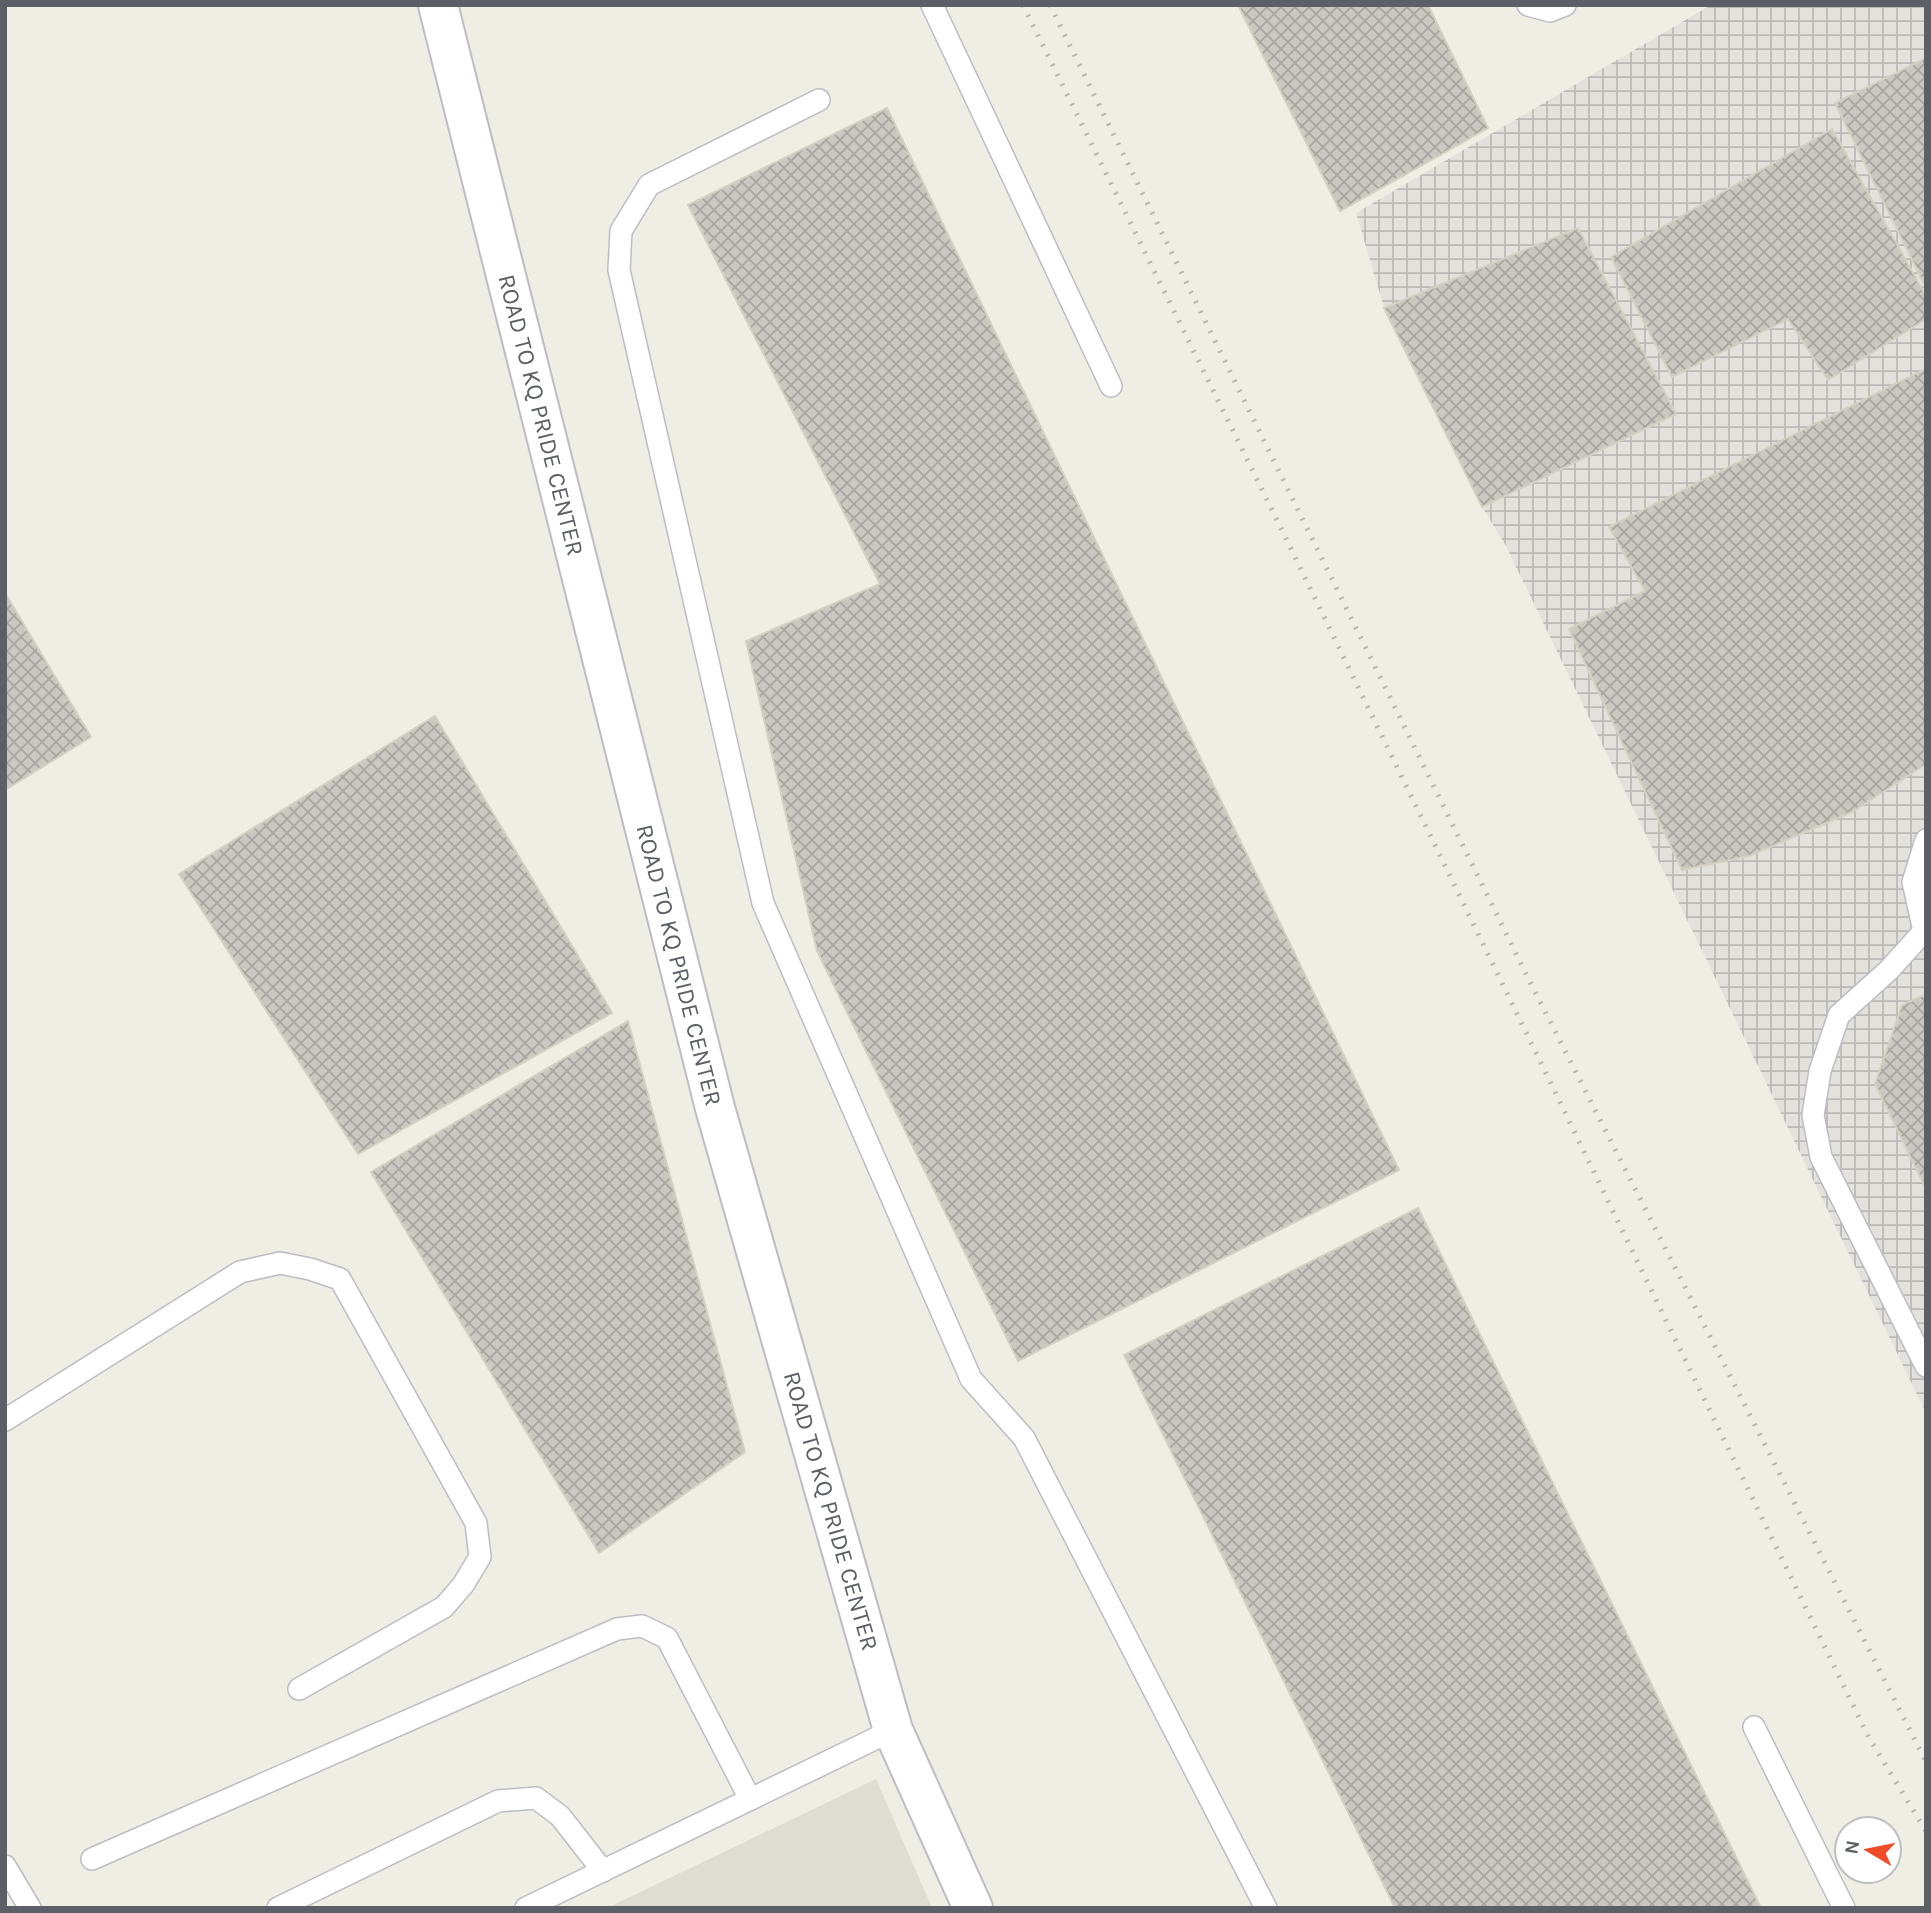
<svg xmlns="http://www.w3.org/2000/svg" width="1931" height="1913" viewBox="0 0 1931 1913" font-family="Karla,sans-serif">
<defs>
<pattern id="industrial-grid" width="8" height="8" patternUnits="userSpaceOnUse" patternTransform="scale(1.75)"><rect width="8" height="8" fill="#e3e1dc"/><path d="M0 4h8M4 0v8" fill="none" stroke="#bbbab6"/></pattern>
<pattern id="building-cross-hatch" width="8" height="8" patternUnits="userSpaceOnUse" patternTransform="scale(1.75)"><rect width="8" height="8" fill="#cac8c1"/><path d="M0 0l8 8M0 8l8-8" fill="none" stroke="#a7a6a0"/></pattern>
</defs>
<rect width="100%" height="100%" fill="#efeee4"/>
<path fill="url(#industrial-grid)" d="M 1711,5 L 1926,5 L 1926,1413 L 1506,546 L 1482,507 L 1384,308 L 1356,213 Z"/>
<path fill="#dfddd2" d="M 876,1779 L 932,1908 L 607,1908 Z"/>
<g fill="url(#building-cross-hatch)" stroke="#d4d0c2" stroke-width="2">
<path d="M 1238,5 L 1428,5 L 1488,128 L 1340,211 Z"/>
<path d="M 1926,58 L 1926,281 L 1923,282 L 1835,103 Z"/>
<path d="M 887,108 L 1399,1170 L 1018,1361 L 817,951 L 746,641 L 880,584 L 688,205 Z"/>
<path d="M 1832,129 L 1926,296 L 1926,319 L 1828,380 L 1788,319 L 1672,377 L 1611,257 Z"/>
<path d="M 1578,228 L 1676,414 L 1482,507 L 1384,308 Z"/>
<path d="M 1925,369 L 1926,764 L 1852,812 L 1749,856 L 1682,870 L 1569,629 L 1645,591 L 1609,527 Z"/>
<path d="M 5,593 L 91,737 L 5,790 Z"/>
<path d="M 435,716 L 612,1013 L 358,1154 L 179,874 Z"/>
<path d="M 1926,994 L 1926,1189 L 1875,1084 L 1902,1005 Z"/>
<path d="M 628,1021 L 745,1452 L 599,1553 L 371,1172 Z"/>
<path d="M 1418,1208 L 1761,1908 L 1395,1908 L 1124,1355 Z"/>
</g>
<g fill="none" stroke-linecap="round" stroke-linejoin="round">
<defs>
<g id="lane">
<path d="M 932,5 L 1111,386"/>
<path d="M 1528,5 L 1550,11 L 1565,5"/>
<path d="M 819,100 L 649,185 L 621,231 L 619,270 L 763,903 L 971,1379 L 1024,1438 L 1266,1908"/>
<path d="M 1926,840 L 1913,882 L 1924,931 L 1889,970 L 1839,1015 L 1820,1071 L 1813,1115 L 1821,1157 L 1926,1366"/>
<path d="M 5,1420 L 240,1272 L 280,1263 L 310,1269 L 340,1279 L 476,1523 L 480,1557 L 463,1585 L 444,1607 L 299,1689"/>
<path d="M 1754,1727 L 1844,1908"/>
<path d="M 92,1859 L 617,1629 L 642,1626 L 667,1638 L 750,1799"/>
<path d="M 5,1866 L 30,1908"/>
<path d="M 278,1908 L 498,1801 L 536,1798 L 560,1816 L 603,1871"/>
<path d="M 526,1908 L 893,1730"/>
</g>
<path id="street" d="M 438,5 L 715,1108 L 893,1730 L 973,1908"/>
</defs>
<use href="#lane" stroke="#bcbdc3" stroke-width="24"/>
<use href="#street" stroke="#bcbdc3" stroke-width="42"/>
<use href="#lane" stroke="#fff" stroke-width="21"/>
<use href="#street" stroke="#fff" stroke-width="38"/>
<g stroke="#b5b6b6" stroke-width="5" stroke-dasharray="2 9" stroke-linecap="butt">
<path d="M 1023,5 L 1275,516 L 1869,1738 L 1926,1831"/>
<path d="M 1050,5 L 1524,970 L 1926,1762"/>
</g>
</g>
<g text-anchor="middle" dominant-baseline="central" stroke-width="5" stroke-linejoin="round" paint-order="stroke">
<g font-size="24" fill="#5c5f65" stroke="#fff">
<text transform="translate(541 415) rotate(76)">ROAD TO KQ PRIDE CENTER</text>
<text transform="translate(679 965) rotate(76)">ROAD TO KQ PRIDE CENTER</text>
<text transform="translate(831 1511) rotate(74)">ROAD TO KQ PRIDE CENTER</text>
</g>
</g>
<rect width="1931" height="1913" fill="none" stroke="#5c5f65" stroke-width="14"/>
<g transform="translate(1868 1850) rotate(280)"><circle r="33" fill="#ffffff" stroke="#bebfc1" stroke-width="2"/>
<path d="M0-5L12 26L0 18L-12 26Z" fill="#f04b29"/>
<text y="-10" font-size="19" font-weight="bold" text-anchor="middle" fill="#5c5f65">N</text>
</g>
</svg>
